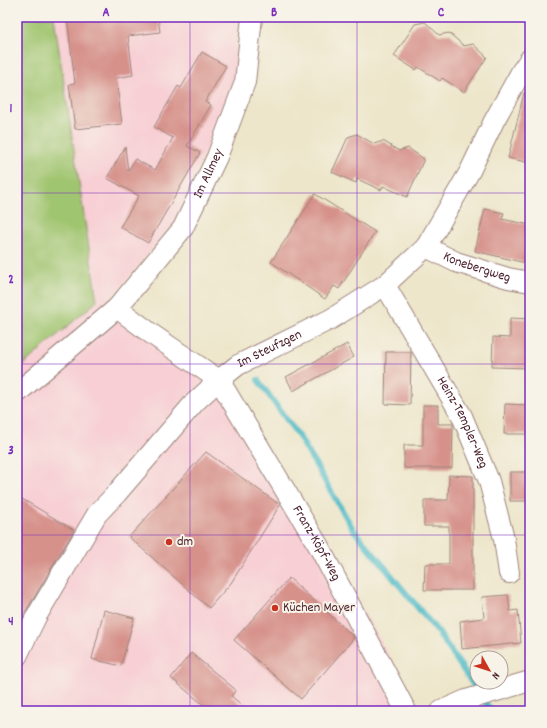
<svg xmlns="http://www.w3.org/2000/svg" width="547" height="728" viewBox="0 0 547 728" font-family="Dekko,sans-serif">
<rect width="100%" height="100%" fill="#f7f3e8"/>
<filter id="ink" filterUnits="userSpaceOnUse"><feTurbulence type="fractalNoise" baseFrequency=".025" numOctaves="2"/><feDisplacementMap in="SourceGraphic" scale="8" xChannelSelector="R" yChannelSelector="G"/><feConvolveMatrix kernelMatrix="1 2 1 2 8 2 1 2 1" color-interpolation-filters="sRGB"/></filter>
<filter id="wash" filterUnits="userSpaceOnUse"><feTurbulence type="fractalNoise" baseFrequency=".012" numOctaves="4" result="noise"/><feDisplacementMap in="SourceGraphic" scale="16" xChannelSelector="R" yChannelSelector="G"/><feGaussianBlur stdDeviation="0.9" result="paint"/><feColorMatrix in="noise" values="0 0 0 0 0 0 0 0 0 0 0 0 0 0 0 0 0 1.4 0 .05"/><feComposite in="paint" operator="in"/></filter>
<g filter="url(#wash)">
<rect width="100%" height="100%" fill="#ede6ca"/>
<path fill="#f7cfd4" d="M 54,17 L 237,17 L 236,77 L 176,221 L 105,306 L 218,370 L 324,542 L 421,711 L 17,711 L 17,370 L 97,301 Z"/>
<path fill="#a0c570" stroke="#75724e" d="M 17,17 L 54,17 L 97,301 L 17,370 Z"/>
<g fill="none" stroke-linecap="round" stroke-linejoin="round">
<path stroke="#4dbbc7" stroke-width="6" d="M 258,380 L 300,438 L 353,529 L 438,632 L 491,711"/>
</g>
<g id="blocks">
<g fill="#d6918a">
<path d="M 67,17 L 158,17 L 160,32 L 128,36 L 133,75 L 116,78 L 122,124 L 75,129 L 69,84 L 75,83 Z"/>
<path d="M 425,22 L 439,35 L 449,33 L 464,46 L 473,44 L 487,57 L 464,92 L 442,78 L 440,81 L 418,67 L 416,70 L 394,56 L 415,24 Z"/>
<path d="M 202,52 L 226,66 L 205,102 L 211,105 L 187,146 L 200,153 L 148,243 L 120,227 L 139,196 L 107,178 L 125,147 L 128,171 L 135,159 L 155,170 L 173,138 L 154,127 L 178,86 L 181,88 Z"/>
<path d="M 524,93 L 530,94 L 530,163 L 508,158 Z"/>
<path d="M 357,134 L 374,144 L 383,141 L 399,151 L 408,148 L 424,159 L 407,197 L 383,186 L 381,190 L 357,179 L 356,183 L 332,172 L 348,137 Z"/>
<path d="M 315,194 L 375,232 L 339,289 L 334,286 L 325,299 L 271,262 Z"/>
<path d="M 485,209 L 504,213 L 502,219 L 530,225 L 530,264 L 475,251 Z"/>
<path d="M 510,318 L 530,319 L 530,368 L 492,367 L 493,337 L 510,338 Z"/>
<path d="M 347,344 L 354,357 L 293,391 L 286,377 Z"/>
<path d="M 386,352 L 411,352 L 410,405 L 385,404 Z"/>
<path d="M 505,404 L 530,405 L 530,434 L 504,434 Z"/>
<path d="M 423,405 L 438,405 L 438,424 L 453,424 L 452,468 L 404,468 L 404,445 L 423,445 Z"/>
<path d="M 206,452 L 280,505 L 231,583 L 209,608 L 129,537 Z"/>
<rect x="510" y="472" width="20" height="29"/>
<path d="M 449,475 L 473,476 L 473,590 L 424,590 L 425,564 L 449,564 L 449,526 L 424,526 L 424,500 L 448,500 Z"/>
<path d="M 17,496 L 74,530 L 26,611 L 17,630 Z"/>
<path d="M 289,578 L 352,635 L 354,638 L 301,699 L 234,640 Z"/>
<path d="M 508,595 L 510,611 L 518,610 L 521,643 L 462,649 L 460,621 L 484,618 L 482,597 Z"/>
<path d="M 104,610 L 134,618 L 121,666 L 92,659 Z"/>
<path d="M 191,653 L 236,690 L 231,696 L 249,711 L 211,711 L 171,678 Z"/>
</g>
</g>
</g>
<g filter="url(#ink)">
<use href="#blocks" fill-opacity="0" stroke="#9c827a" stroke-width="1"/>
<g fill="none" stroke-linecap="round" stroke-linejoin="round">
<defs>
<g id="street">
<path id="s1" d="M 426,247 L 456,262 L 508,278 L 530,282"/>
<path id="s2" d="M 385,285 L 462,416 L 489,481 L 504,539 L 509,573"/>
<path id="s3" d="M 117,308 L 153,335 L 219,380 L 318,545 L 406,711"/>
<path id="s4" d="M 17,393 L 117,308 L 183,228 L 217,157 L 245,82 L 252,17"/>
<path id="s5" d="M 17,656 L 36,617 L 97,514 L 117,493 L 195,402 L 219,380 L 238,365 L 331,319 L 385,285 L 426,247 L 470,171 L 494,121 L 521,72 L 530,59"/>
<path d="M 441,711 L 466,700 L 530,681"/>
</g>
</defs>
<use href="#street" stroke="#9c827a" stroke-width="22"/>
<use href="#street" stroke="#fff" stroke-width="20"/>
</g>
</g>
<path fill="none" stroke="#7b2cbf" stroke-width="1" stroke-opacity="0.55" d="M 190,17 L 190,711M 357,17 L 357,711M 17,193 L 530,193M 17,364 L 530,364M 17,535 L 530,535"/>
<g fill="#c8321e" stroke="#f7f3e8" stroke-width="1.5">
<circle cx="169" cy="542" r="4"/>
<circle cx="275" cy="608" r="4"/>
</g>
<g text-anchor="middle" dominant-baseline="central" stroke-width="4" stroke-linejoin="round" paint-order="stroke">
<g font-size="14" fill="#4a1f2b" stroke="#f7f3e8">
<text stroke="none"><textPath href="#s4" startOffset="295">Im Allmey</textPath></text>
<text stroke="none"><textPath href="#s1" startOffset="55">Konebergweg</textPath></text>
<text stroke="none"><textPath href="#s5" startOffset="404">Im Steufzgen</textPath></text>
<text stroke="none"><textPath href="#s2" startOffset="158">Heinz-Templer-Weg</textPath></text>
<text stroke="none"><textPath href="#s3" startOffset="315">Franz-Köpf-Weg</textPath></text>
</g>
<g font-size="14" fill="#4a1f2b" stroke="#f7f3e8" text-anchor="start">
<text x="177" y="542">dm</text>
<text x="283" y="608">Küchen Mayer</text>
</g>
</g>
<rect width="547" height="728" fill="none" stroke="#f7f3e8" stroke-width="44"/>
<g transform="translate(489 670) rotate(129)"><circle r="19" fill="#f7f3e8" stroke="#b29e9c"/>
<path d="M0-3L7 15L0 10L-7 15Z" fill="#c8321e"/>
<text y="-6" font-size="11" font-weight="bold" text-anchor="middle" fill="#4a1f2b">N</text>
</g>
<rect x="22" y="22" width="503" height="684" fill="none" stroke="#7b2cbf" stroke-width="1.5"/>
<g font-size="13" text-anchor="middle" font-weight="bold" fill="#7b2cbf">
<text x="106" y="16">A</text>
<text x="274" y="16">B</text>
<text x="441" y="16">C</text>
<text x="11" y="112">1</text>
<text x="11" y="283">2</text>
<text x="11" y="454">3</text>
<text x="11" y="625">4</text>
</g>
</svg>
